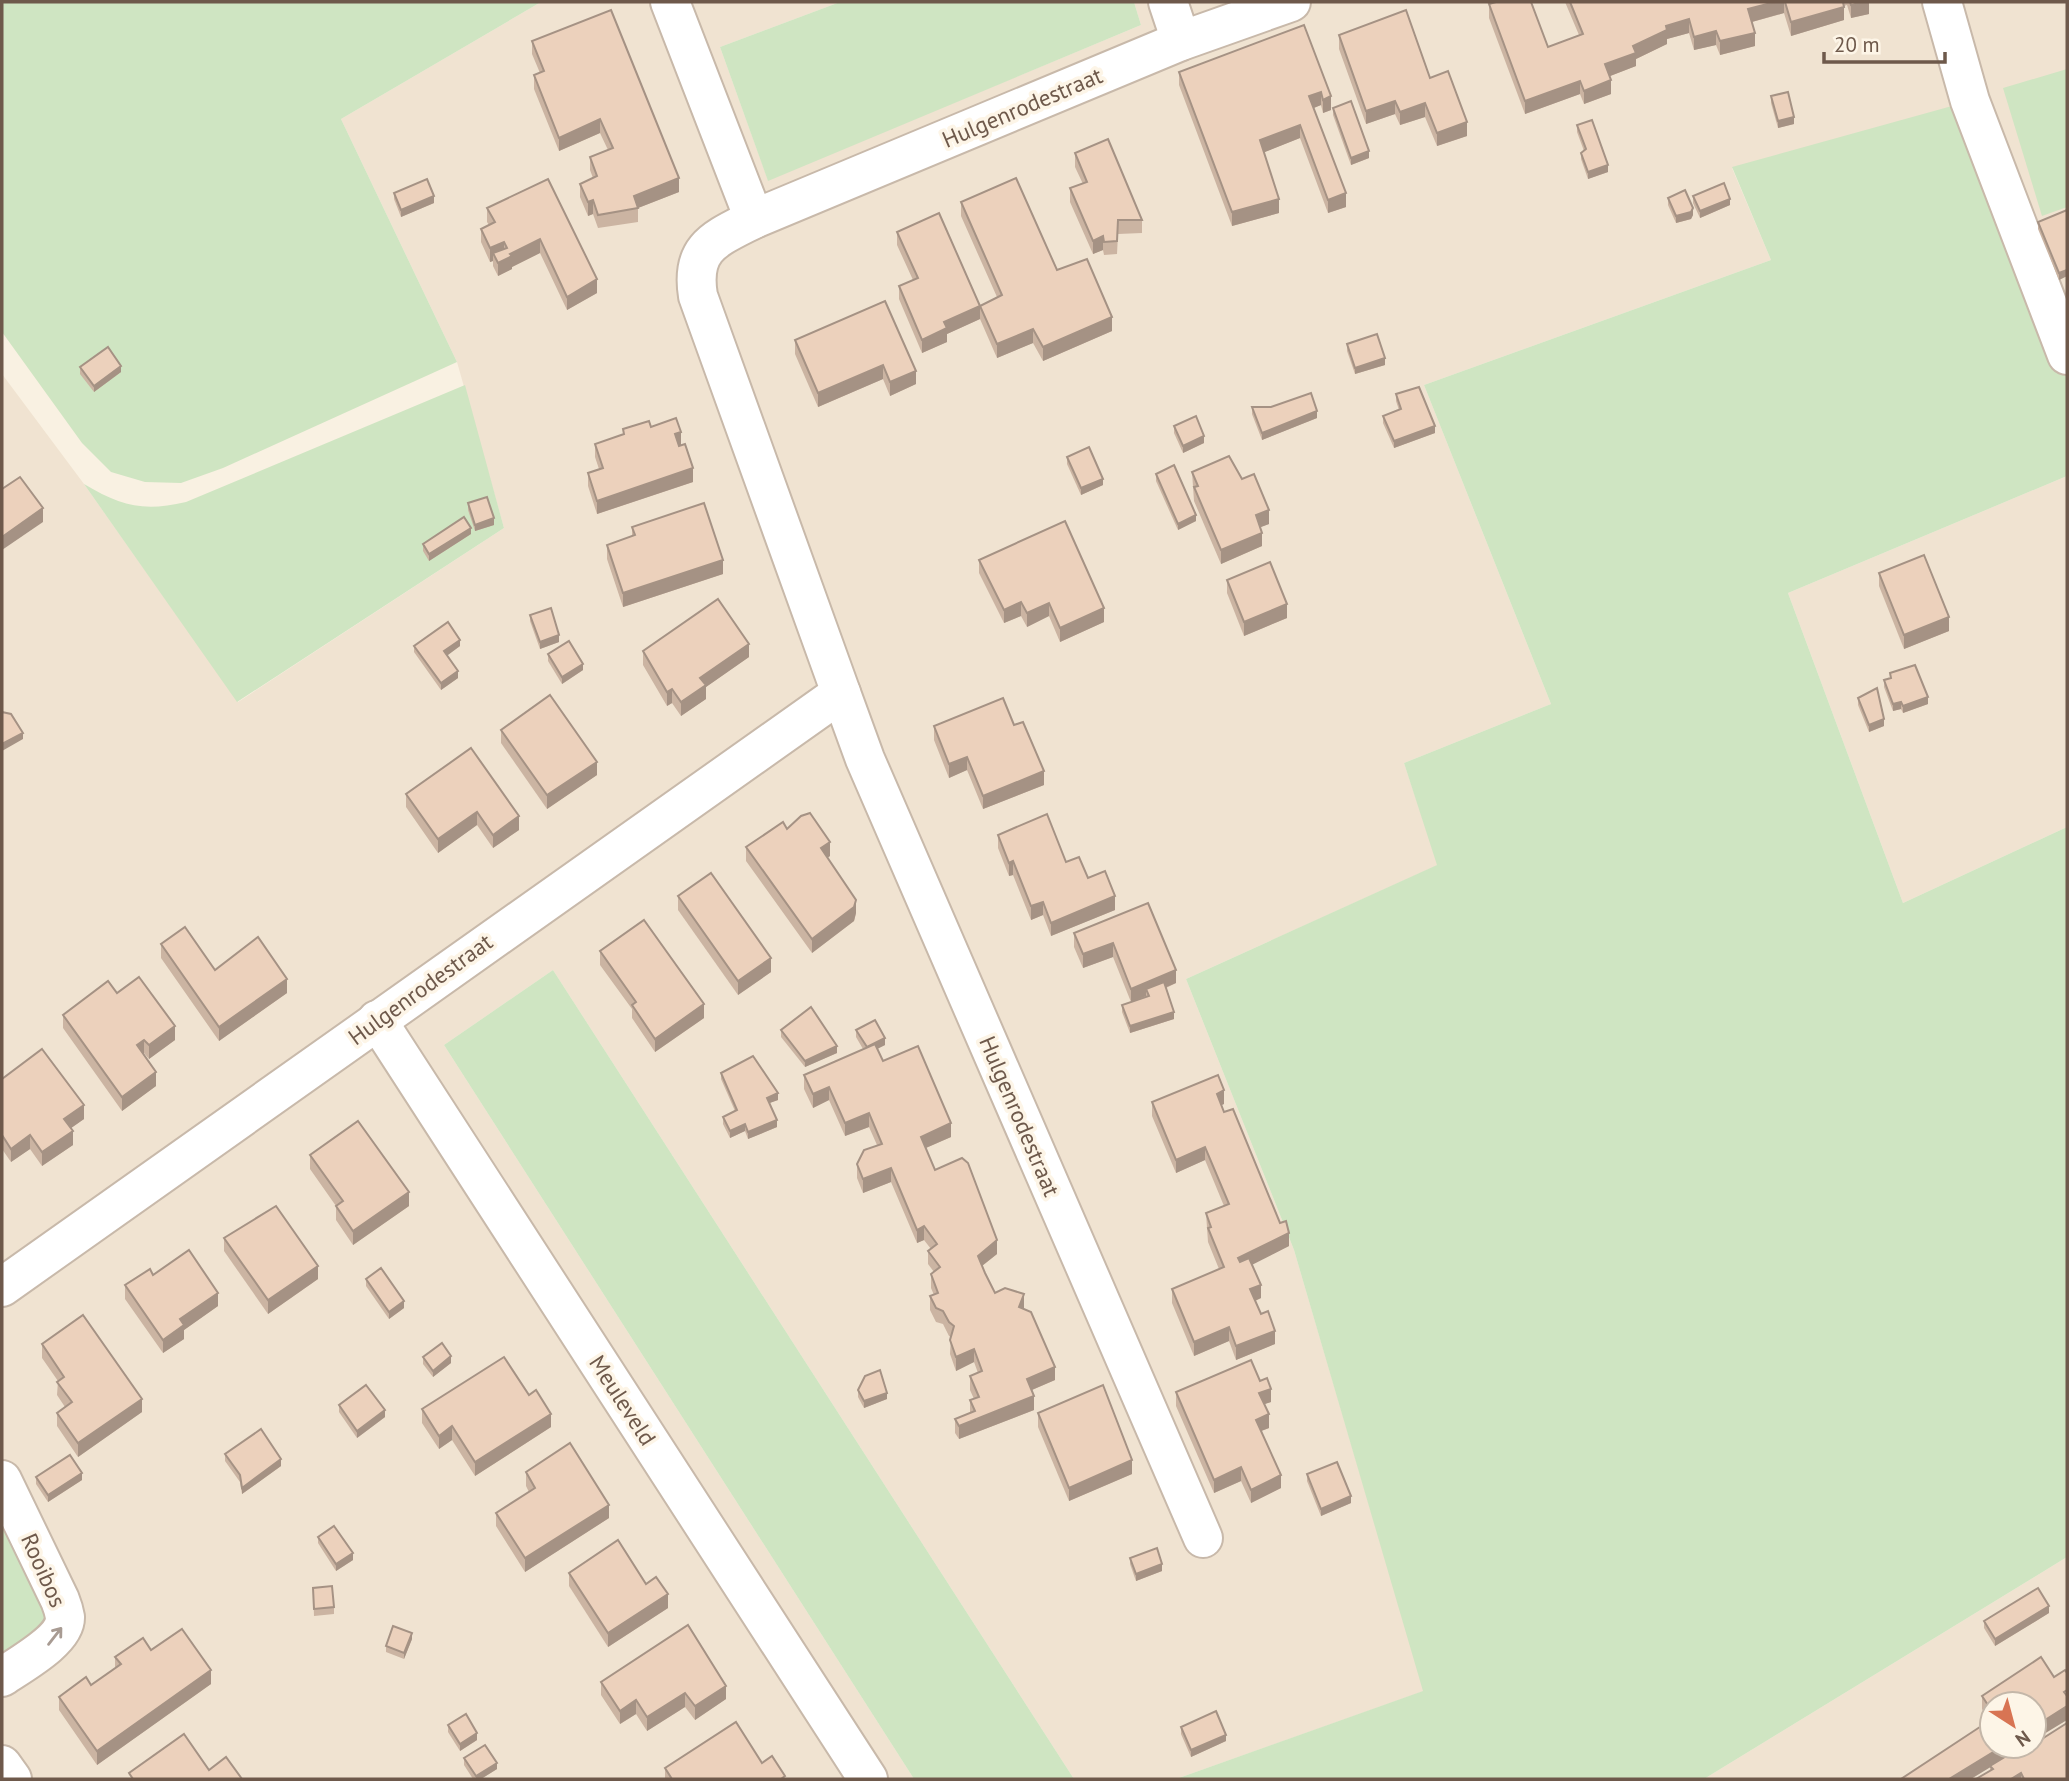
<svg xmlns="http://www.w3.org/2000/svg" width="2069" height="1781" viewBox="0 0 2069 1781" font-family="'PT Sans',sans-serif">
<rect width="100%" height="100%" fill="#f9f1e2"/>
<g fill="#f0e3d1" fill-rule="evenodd">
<path d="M 541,2 L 840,2 L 720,47 L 768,180 L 1141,25 L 1134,2 L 2067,2 L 2067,329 L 1732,168 L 1771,260 L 1424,385 L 1551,704 L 1404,763 L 1438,865 L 1186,979 L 1294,1250 L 1424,1691 L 1176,1779 L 1074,1779 L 553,970 L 444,1045 L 914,1779 L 2,1779 L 2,374 L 84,484 L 238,702 L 504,528 L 457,362 L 341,119 Z"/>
<path d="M 2067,476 L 2067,827 L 1903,903 L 1788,593 Z"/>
<path d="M 2067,1557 L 2067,1779 L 1704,1779 ZM 1992,1704 L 2034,1704 L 2034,1746 L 1992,1746 Z"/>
</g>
<g fill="#cfe5c2">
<path d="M 2,2 L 541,2 L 341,119 L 457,362 L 223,468 L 181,483 L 145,482 L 111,472 L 82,443 L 2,332 Z"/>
<path d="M 840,2 L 1134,2 L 1141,25 L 768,181 L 720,47 Z"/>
<path d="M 2067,69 L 2067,207 L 2042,216 L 2003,88 Z"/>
<path d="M 1970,101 L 2067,329 L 2067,476 L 1788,593 L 1903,903 L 2067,827 L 2067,1557 L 1704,1779 L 1176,1779 L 1423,1691 L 1294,1250 L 1186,979 L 1437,865 L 1404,763 L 1551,704 L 1424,385 L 1771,260 L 1732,167 Z"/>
<path d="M 465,385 L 504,528 L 237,702 L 84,484 C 121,506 143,512 186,502 Z"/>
<path d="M 553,970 L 1074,1779 L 914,1779 L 444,1045 Z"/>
<path d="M 2,1511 L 51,1622 L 2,1663 Z"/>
</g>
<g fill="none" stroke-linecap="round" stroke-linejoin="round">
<defs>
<g id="minor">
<path d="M 670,2 L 754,219"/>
<path d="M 1168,2 L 1181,41"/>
<path d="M 1942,2 L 1970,101 L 2067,355"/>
<path d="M 841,693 L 865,759 L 1203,1538"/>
<path d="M 377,1020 L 868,1779"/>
<path d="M 2,1287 L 841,693 L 698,296 C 690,247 715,239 754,219 L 1181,41 L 1291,2"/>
<path d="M 2,1480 L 60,1600 C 62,1605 64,1611 65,1617 C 66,1640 19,1665 2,1677"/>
<path d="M 2,1765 L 12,1779"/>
</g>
</defs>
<use href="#minor" stroke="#c8b9aa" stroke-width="42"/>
<use href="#minor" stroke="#fff" stroke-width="38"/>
</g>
<g fill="#cbb4a2">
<path d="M 1565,2 L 1869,2 L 1869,14 L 1851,18 L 1847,5 L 1844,6 L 1844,20 L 1791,36 L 1784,13 L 1752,22 L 1755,46 L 1720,55 L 1716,45 L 1694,50 L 1689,33 L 1667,39 L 1667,44 L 1636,59 L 1636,66 L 1610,76 L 1611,94 L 1584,104 L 1580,94 L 1525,114 L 1489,18 L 1489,4 L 1548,47 L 1579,35 Z"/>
<path d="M 1304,25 L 1331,110 L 1323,113 L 1321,105 L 1313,108 L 1346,207 L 1328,213 L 1300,138 L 1264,152 L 1279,213 L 1232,226 L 1179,85 L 1179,72 Z"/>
<path d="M 1339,35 L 1430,78 L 1467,136 L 1437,146 L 1425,117 L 1400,125 L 1395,114 L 1366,124 L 1339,49 Z"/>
<path d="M 532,41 L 679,192 L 638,208 L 638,222 L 598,228 L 593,214 L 588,216 L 580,197 L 580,184 L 593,178 L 590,170 L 590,157 L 608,150 L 600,133 L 559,151 L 534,89 L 534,75 L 540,73 L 532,54 Z"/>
<path d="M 1771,96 L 1794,124 L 1778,128 L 1771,103 Z"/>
<path d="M 1333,108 L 1369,158 L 1351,165 L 1333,115 Z"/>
<path d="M 1577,125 L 1608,172 L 1588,179 L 1581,159 L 1581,153 L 1584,151 L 1577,132 Z"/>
<path d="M 1075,153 L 1142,220 L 1142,233 L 1118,234 L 1117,254 L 1104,255 L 1103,250 L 1093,254 L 1070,202 L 1070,188 L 1083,184 L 1075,167 Z"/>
<path d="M 548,179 L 597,293 L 567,310 L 540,253 L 512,267 L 512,269 L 498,276 L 493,266 L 493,261 L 490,262 L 481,242 L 481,229 L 489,225 L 487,222 L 487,208 Z"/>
<path d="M 394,193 L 434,203 L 401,217 L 394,199 Z"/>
<path d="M 1693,196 L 1730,205 L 1700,218 L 1693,203 Z"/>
<path d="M 1668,198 L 1693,215 L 1691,219 L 1676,223 L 1668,205 Z"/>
<path d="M 961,202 L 1057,270 L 1112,331 L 1043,361 L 1033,343 L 997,358 L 980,319 L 980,306 L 997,297 L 961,216 Z"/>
<path d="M 2067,211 L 2067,276 L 2059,280 L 2038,229 L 2038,222 Z"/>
<path d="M 897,232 L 980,319 L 947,334 L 947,342 L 922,353 L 899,299 L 899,286 L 913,280 L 897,245 Z"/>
<path d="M 885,301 L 916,384 L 890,396 L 883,379 L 818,407 L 795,354 L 795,340 Z"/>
<path d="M 1347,344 L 1385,365 L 1355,374 L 1347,351 Z"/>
<path d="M 80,367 L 121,372 L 94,392 L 80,374 Z"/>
<path d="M 1396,394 L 1435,433 L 1394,448 L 1383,423 L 1383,416 L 1399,410 L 1396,401 Z"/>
<path d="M 1252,407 L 1317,418 L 1262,440 L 1252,414 Z"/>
<path d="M 1174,426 L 1204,443 L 1183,453 L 1174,433 Z"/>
<path d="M 651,427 L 681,446 L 693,482 L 597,514 L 588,486 L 588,473 L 599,469 L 595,457 L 595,444 L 623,435 L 623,429 Z"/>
<path d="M 1067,457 L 1103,485 L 1081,495 L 1067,464 Z"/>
<path d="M 1192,472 L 1242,479 L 1269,524 L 1260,527 L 1262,546 L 1221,564 L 1194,501 Z"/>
<path d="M 1156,474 L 1196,521 L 1178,530 L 1156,481 Z"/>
<path d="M 468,503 L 494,525 L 475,531 L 468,510 Z"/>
<path d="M 632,527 L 723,574 L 623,607 L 607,559 L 607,545 L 632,536 Z"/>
<path d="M 471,534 L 429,561 L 423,551 L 423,544 Z"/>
<path d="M 979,560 L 1104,622 L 1060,642 L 1049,616 L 1027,627 L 1021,616 L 1004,623 L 979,573 Z"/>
<path d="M 1879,573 L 1949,631 L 1904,649 L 1879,586 Z"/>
<path d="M 1227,580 L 1287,618 L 1244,636 L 1227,593 Z"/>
<path d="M 530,615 L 559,642 L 540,649 L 530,621 Z"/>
<path d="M 414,646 L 460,646 L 447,655 L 458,678 L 441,690 L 414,652 Z"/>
<path d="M 643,651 L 749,657 L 706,687 L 706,699 L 681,716 L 672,703 L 667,706 L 643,665 Z"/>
<path d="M 548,654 L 583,670 L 562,684 L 548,661 Z"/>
<path d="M 1890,673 L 1928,704 L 1903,713 L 1901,709 L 1893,711 L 1884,687 L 1884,680 L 1890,678 Z"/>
<path d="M 1858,698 L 1884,726 L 1869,732 L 1858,705 Z"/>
<path d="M 1014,725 L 1044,785 L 983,809 L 967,770 L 949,778 L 934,740 L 934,726 Z"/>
<path d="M 501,730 L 597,775 L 547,809 L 501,743 Z"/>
<path d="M 471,748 L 519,830 L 493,848 L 477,825 L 438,853 L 406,807 L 406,794 Z"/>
<path d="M 787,829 L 830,856 L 827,858 L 856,913 L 854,921 L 812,953 L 746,861 L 746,847 Z"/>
<path d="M 998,835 L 1066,862 L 1088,878 L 1115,910 L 1051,936 L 1043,915 L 1031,920 L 1013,875 L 1009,876 L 998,848 Z"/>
<path d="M 678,896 L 771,972 L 738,995 L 678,910 Z"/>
<path d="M 1148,903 L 1176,983 L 1166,988 L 1174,1019 L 1130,1033 L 1122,1012 L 1122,1005 L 1131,1002 L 1113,957 L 1083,968 L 1074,947 L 1074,933 Z"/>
<path d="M 161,944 L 215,970 L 287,993 L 219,1041 L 161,958 Z"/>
<path d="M 600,951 L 704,1018 L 655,1052 L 632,1018 L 632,1009 L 600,965 Z"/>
<path d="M 117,993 L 175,1040 L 149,1059 L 144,1053 L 143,1054 L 156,1086 L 122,1111 L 63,1028 L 63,1015 Z"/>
<path d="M 781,1030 L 837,1053 L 805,1067 L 781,1037 Z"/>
<path d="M 856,1030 L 885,1045 L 877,1049 L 883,1061 L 951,1137 L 926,1148 L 935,1170 L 997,1254 L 982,1266 L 995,1293 L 1024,1308 L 1024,1309 L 1055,1380 L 1032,1390 L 1034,1410 L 959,1439 L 955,1433 L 955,1419 L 970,1413 L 970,1400 L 974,1399 L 970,1390 L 970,1376 L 978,1373 L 974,1362 L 956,1371 L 950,1354 L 951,1337 L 949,1336 L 943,1324 L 936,1322 L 930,1310 L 930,1296 L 934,1295 L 931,1288 L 931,1274 L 934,1272 L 928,1264 L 928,1251 L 931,1249 L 924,1240 L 917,1243 L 891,1182 L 863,1193 L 857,1178 L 857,1164 L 877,1145 L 869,1127 L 845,1136 L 829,1100 L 813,1108 L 804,1089 L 804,1075 L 863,1049 L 856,1037 Z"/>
<path d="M 721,1073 L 778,1100 L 769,1103 L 777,1127 L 748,1139 L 745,1131 L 730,1138 L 723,1124 L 723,1117 L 735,1111 L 721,1079 Z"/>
<path d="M 2,1079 L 84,1119 L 71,1128 L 73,1145 L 42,1166 L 30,1149 L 11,1162 L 2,1149 Z"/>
<path d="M 1152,1102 L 1224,1104 L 1221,1105 L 1289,1246 L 1252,1264 L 1261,1298 L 1255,1301 L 1275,1344 L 1236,1360 L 1229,1341 L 1194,1356 L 1172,1303 L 1172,1289 L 1219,1269 L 1208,1242 L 1206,1213 L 1224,1206 L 1205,1160 L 1176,1173 L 1152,1116 Z"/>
<path d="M 310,1155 L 409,1206 L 353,1245 L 336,1220 L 336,1206 L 310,1169 Z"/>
<path d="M 224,1238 L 318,1279 L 268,1314 L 224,1251 Z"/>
<path d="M 153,1275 L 218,1306 L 184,1330 L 184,1339 L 163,1353 L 125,1299 L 125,1285 Z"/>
<path d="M 366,1279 L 404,1308 L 389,1319 L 366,1286 Z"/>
<path d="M 42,1344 L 142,1412 L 78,1457 L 57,1426 L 57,1413 L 65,1407 L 57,1395 L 58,1381 L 42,1358 Z"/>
<path d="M 423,1357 L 451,1363 L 433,1377 L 423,1364 Z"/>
<path d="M 1260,1381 L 1271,1402 L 1264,1404 L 1269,1428 L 1261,1431 L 1281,1488 L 1251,1503 L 1241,1481 L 1214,1493 L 1176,1406 L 1176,1392 Z"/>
<path d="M 858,1390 L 887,1399 L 864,1408 L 858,1397 Z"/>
<path d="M 529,1395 L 551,1427 L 475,1476 L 452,1440 L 439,1449 L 422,1423 L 422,1409 Z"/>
<path d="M 339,1405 L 385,1417 L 357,1438 L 339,1412 Z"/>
<path d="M 1038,1413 L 1132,1474 L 1069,1501 L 1038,1427 Z"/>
<path d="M 225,1454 L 281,1466 L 242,1494 L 240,1482 L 225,1461 Z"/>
<path d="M 526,1472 L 609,1518 L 525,1572 L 496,1526 L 496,1513 L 529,1492 L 526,1486 Z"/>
<path d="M 1307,1474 L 1351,1503 L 1321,1516 L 1307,1481 Z"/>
<path d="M 36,1477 L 82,1480 L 48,1502 L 36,1484 Z"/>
<path d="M 318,1537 L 353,1560 L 336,1571 L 318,1543 Z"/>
<path d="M 1130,1558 L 1162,1571 L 1136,1581 L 1130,1564 Z"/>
<path d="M 569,1573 L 646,1584 L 668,1608 L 608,1647 L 569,1586 Z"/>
<path d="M 313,1588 L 334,1607 L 334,1614 L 314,1616 Z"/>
<path d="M 2049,1613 L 1995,1646 L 1984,1628 L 1984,1621 Z"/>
<path d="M 412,1639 L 404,1659 L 386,1652 L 386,1646 Z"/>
<path d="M 151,1650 L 211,1684 L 97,1765 L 59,1710 L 59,1697 L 91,1685 L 115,1668 L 115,1657 Z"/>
<path d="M 2067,1673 L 1992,1704 L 1992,1746 L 2028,1748 L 2067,1779 L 1976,1779 L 1990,1771 L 1989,1721 L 1982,1709 L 1982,1696 Z"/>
<path d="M 601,1682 L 726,1699 L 695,1720 L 685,1707 L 647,1731 L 636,1714 L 620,1724 L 601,1695 Z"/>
<path d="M 448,1725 L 477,1740 L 460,1751 L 448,1732 Z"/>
<path d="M 1181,1727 L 1226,1741 L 1191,1757 L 1181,1734 Z"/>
<path d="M 464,1758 L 497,1769 L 481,1779 L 473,1779 L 464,1765 Z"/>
<path d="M 762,1763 L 785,1779 L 665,1779 L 665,1768 Z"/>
</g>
<g fill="#a59284">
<path d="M 1775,2 L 1784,2 L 1784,13 L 1748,23 L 1748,9 Z"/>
<path d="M 1863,2 L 1869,2 L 1869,14 L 1851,18 L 1851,5 Z"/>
<path d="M 1844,7 L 1844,20 L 1791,36 L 1791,22 Z"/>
<path d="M 1689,19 L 1689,33 L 1667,39 L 1667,44 L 1636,59 L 1636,66 L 1605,78 L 1605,64 L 1666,26 Z"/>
<path d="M 1716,31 L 1716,45 L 1694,50 L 1694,37 Z"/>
<path d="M 1755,33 L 1755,46 L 1720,55 L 1720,41 Z"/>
<path d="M 1611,80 L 1611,94 L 1584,104 L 1584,91 Z"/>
<path d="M 1580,81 L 1580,94 L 1525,114 L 1525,101 Z"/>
<path d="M 1321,92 L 1321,105 L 1309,110 L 1309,96 Z"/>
<path d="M 1331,96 L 1331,110 L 1323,113 L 1323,100 Z"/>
<path d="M 1395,101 L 1395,114 L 1366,124 L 1366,111 Z"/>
<path d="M 1425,103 L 1425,117 L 1400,125 L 1400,112 Z"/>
<path d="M 1794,117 L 1794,124 L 1778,128 L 1778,121 Z"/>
<path d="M 600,119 L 600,133 L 559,151 L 559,138 Z"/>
<path d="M 1467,122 L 1467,136 L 1437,146 L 1437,133 Z"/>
<path d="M 1300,125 L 1300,138 L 1260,154 L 1260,140 Z"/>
<path d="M 1369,151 L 1369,158 L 1351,165 L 1351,158 Z"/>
<path d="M 1608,165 L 1608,172 L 1588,179 L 1588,172 Z"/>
<path d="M 679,178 L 679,192 L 638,208 L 634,196 Z"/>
<path d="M 1346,193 L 1346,207 L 1328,213 L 1328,200 Z"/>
<path d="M 434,196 L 434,203 L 401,217 L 401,210 Z"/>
<path d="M 1279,199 L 1279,213 L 1232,226 L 1232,212 Z"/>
<path d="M 1730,199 L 1730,205 L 1700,218 L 1700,211 Z"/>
<path d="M 593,200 L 593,214 L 588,216 L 588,202 Z"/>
<path d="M 1693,208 L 1693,215 L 1691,219 L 1676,223 L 1676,216 Z"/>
<path d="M 1103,236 L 1103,250 L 1093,254 L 1093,241 Z"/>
<path d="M 540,239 L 540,253 L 512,267 L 512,269 L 498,276 L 498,263 L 510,254 Z"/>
<path d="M 504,242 L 504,256 L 493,253 L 493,261 L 490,262 L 490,248 Z"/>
<path d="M 2067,270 L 2067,276 L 2059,280 L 2059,273 Z"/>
<path d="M 597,279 L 597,293 L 567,310 L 567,297 Z"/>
<path d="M 980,306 L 980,319 L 947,334 L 947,342 L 922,353 L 922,340 L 944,322 Z"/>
<path d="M 1112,317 L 1112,331 L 1043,361 L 1043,347 Z"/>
<path d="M 1033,329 L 1033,343 L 997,358 L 997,344 Z"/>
<path d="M 1385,358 L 1385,365 L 1355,374 L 1355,368 Z"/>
<path d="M 883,365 L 883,379 L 818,407 L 818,393 Z"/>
<path d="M 121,366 L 121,372 L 94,392 L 94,386 Z"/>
<path d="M 916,371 L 916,384 L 890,396 L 890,382 Z"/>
<path d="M 1317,411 L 1317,418 L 1262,440 L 1262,433 Z"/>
<path d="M 1435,426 L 1435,433 L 1394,448 L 1394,441 Z"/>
<path d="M 681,432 L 681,446 L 675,448 L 675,434 Z"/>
<path d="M 1204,436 L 1204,443 L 1183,453 L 1183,446 Z"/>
<path d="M 693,468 L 693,482 L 597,514 L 597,501 Z"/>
<path d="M 1103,479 L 1103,485 L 1081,495 L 1081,488 Z"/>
<path d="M 43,508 L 43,522 L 2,550 L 2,537 Z"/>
<path d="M 1269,510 L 1269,524 L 1256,529 L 1256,515 Z"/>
<path d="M 1196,515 L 1196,521 L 1178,530 L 1178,524 Z"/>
<path d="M 494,518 L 494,525 L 475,531 L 475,525 Z"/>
<path d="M 471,528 L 471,534 L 429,561 L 429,554 Z"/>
<path d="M 1262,533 L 1262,546 L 1221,564 L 1221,550 Z"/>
<path d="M 723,560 L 723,574 L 623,607 L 623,593 Z"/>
<path d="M 1021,602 L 1021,616 L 1004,623 L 1004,610 Z"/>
<path d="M 1049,603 L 1049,616 L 1027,627 L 1027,613 Z"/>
<path d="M 1287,604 L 1287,618 L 1244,636 L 1244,622 Z"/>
<path d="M 1104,608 L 1104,622 L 1060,642 L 1060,628 Z"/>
<path d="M 1949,617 L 1949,631 L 1904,649 L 1904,635 Z"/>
<path d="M 559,635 L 559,642 L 540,649 L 540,642 Z"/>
<path d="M 460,640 L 460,646 L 444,658 L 444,651 Z"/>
<path d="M 749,644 L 749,657 L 706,687 L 706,699 L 681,716 L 681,702 L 700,678 Z"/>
<path d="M 583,664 L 583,670 L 562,684 L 562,677 Z"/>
<path d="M 458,671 L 458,678 L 441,690 L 441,683 Z"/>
<path d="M 672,689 L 672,703 L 667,706 L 667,692 Z"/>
<path d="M 1928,697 L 1928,704 L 1903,713 L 1903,706 Z"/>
<path d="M 1901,702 L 1901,709 L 1893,711 L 1893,704 Z"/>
<path d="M 1884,719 L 1884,726 L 1869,732 L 1869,725 Z"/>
<path d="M 23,733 L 23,739 L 2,751 L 2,744 Z"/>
<path d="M 967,757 L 967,770 L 949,778 L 949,764 Z"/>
<path d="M 597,762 L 597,775 L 547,809 L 547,795 Z"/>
<path d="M 1044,771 L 1044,785 L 983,809 L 983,796 Z"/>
<path d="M 477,812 L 477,825 L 438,853 L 438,839 Z"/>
<path d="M 519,816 L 519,830 L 493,848 L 493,835 Z"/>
<path d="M 830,842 L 830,856 L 821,862 L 821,848 Z"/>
<path d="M 1013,861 L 1013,875 L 1009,876 L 1009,863 Z"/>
<path d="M 1115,896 L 1115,910 L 1051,936 L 1051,923 Z"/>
<path d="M 856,900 L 856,913 L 854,921 L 812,953 L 812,939 Z"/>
<path d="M 1043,902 L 1043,915 L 1031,920 L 1031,906 Z"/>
<path d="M 1113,943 L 1113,957 L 1083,968 L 1083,954 Z"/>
<path d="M 771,958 L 771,972 L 738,995 L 738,981 Z"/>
<path d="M 1176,970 L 1176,983 L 1148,995 L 1146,989 L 1146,996 L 1131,1002 L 1131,989 Z"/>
<path d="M 287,979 L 287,993 L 219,1041 L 219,1027 Z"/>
<path d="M 704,1004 L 704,1018 L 655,1052 L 655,1039 Z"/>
<path d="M 1174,1012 L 1174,1019 L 1130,1033 L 1130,1026 Z"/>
<path d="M 175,1026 L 175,1040 L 149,1059 L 149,1045 Z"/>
<path d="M 885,1038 L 885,1045 L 867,1054 L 867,1047 Z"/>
<path d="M 144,1040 L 144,1053 L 137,1058 L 137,1045 Z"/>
<path d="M 837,1046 L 837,1053 L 805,1067 L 805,1061 Z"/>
<path d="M 156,1072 L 156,1086 L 122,1111 L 122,1097 Z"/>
<path d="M 829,1087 L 829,1100 L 813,1108 L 813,1094 Z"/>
<path d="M 1224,1090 L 1224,1104 L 1217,1107 L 1217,1094 Z"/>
<path d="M 778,1093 L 778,1100 L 767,1104 L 767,1098 Z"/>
<path d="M 84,1105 L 84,1119 L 64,1133 L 64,1119 Z"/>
<path d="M 869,1113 L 869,1127 L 845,1136 L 845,1123 Z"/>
<path d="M 777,1120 L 777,1127 L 748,1139 L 748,1132 Z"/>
<path d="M 951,1123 L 951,1137 L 921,1150 L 921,1137 Z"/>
<path d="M 745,1124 L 745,1131 L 730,1138 L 730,1131 Z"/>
<path d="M 73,1131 L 73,1145 L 42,1166 L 42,1152 Z"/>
<path d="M 30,1135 L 30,1149 L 11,1162 L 11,1149 Z"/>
<path d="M 1205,1147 L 1205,1160 L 1176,1173 L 1176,1160 Z"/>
<path d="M 891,1168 L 891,1182 L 863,1193 L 863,1179 Z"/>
<path d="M 409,1192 L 409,1206 L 353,1245 L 353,1231 Z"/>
<path d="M 924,1226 L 924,1240 L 917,1243 L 917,1230 Z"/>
<path d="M 1289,1233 L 1289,1246 L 1238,1272 L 1238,1258 Z"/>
<path d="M 997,1240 L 997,1254 L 978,1269 L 978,1256 Z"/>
<path d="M 318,1266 L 318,1279 L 268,1314 L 268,1300 Z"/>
<path d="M 1261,1285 L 1261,1298 L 1250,1303 L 1250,1289 Z"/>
<path d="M 218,1293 L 218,1306 L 184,1330 L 184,1339 L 163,1353 L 163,1340 L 180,1319 Z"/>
<path d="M 1024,1294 L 1024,1308 L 1019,1321 L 1019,1307 Z"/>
<path d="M 404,1301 L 404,1308 L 389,1319 L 389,1312 Z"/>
<path d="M 1229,1327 L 1229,1341 L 1194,1356 L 1194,1342 Z"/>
<path d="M 1275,1331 L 1275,1344 L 1236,1360 L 1236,1346 Z"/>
<path d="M 974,1349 L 974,1362 L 956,1371 L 956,1357 Z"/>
<path d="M 451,1356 L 451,1363 L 433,1377 L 433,1371 Z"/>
<path d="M 1055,1367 L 1055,1380 L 1027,1392 L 1027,1379 Z"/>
<path d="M 1271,1389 L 1271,1402 L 1259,1406 L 1259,1393 Z"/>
<path d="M 887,1393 L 887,1399 L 864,1408 L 864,1401 Z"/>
<path d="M 1034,1396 L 1034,1410 L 959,1439 L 959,1426 Z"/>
<path d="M 142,1399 L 142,1412 L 78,1457 L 78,1443 Z"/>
<path d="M 385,1410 L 385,1417 L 357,1438 L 357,1431 Z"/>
<path d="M 551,1414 L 551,1427 L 475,1476 L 475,1462 Z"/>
<path d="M 1269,1414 L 1269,1428 L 1256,1433 L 1256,1420 Z"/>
<path d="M 452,1426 L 452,1440 L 439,1449 L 439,1436 Z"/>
<path d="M 281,1459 L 281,1466 L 242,1494 L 242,1488 Z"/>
<path d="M 1132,1460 L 1132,1474 L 1069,1501 L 1069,1488 Z"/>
<path d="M 1241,1467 L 1241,1481 L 1214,1493 L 1214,1480 Z"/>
<path d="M 82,1473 L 82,1480 L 48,1502 L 48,1495 Z"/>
<path d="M 1281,1475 L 1281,1488 L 1251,1503 L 1251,1490 Z"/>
<path d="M 1351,1496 L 1351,1503 L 1321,1516 L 1321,1509 Z"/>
<path d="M 609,1505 L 609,1518 L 525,1572 L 525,1558 Z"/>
<path d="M 353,1553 L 353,1560 L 336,1571 L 336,1564 Z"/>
<path d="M 1162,1564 L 1162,1571 L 1136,1581 L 1136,1574 Z"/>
<path d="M 668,1594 L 668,1608 L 608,1647 L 608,1633 Z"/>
<path d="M 2049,1606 L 2049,1613 L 1995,1646 L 1995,1639 Z"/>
<path d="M 412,1633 L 412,1639 L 404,1659 L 404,1653 Z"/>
<path d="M 211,1670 L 211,1684 L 97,1765 L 97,1751 Z"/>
<path d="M 726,1686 L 726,1699 L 695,1720 L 695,1706 Z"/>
<path d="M 685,1693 L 685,1707 L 647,1731 L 647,1717 Z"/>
<path d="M 636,1700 L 636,1714 L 620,1724 L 620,1711 Z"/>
<path d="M 2067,1706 L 2067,1720 L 2034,1740 L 2034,1727 Z"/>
<path d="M 477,1733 L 477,1740 L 460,1751 L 460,1744 Z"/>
<path d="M 1226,1735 L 1226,1741 L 1191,1757 L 1191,1750 Z"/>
<path d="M 2003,1746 L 2025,1746 L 1971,1779 L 1949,1779 Z"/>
<path d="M 497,1763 L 497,1769 L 481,1779 L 476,1779 L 476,1776 Z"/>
<path d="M 2021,1773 L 2021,1779 L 2011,1779 Z"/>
</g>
<g fill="#ecd1bc" stroke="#a59284" stroke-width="2">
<path d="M 1496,2 L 1531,2 L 1548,47 L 1583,34 L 1570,2 L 1775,2 L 1748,9 L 1755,33 L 1720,41 L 1716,31 L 1694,37 L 1689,19 L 1666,26 L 1667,30 L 1633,46 L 1636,53 L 1605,64 L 1611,80 L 1584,91 L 1580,81 L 1525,101 L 1489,4 Z"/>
<path d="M 1785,2 L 1843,2 L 1844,7 L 1791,22 Z"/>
<path d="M 1850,2 L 1863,2 L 1851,5 Z"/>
<path d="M 611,10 L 679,178 L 634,196 L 638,208 L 598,215 L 593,200 L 588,202 L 580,184 L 597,176 L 590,157 L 613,148 L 600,119 L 559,138 L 534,75 L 544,71 L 532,41 Z"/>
<path d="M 1406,10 L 1430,78 L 1448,71 L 1467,122 L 1437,133 L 1425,103 L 1400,112 L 1395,101 L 1366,111 L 1339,35 Z"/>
<path d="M 1304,25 L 1331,96 L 1323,100 L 1321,92 L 1309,96 L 1346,193 L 1328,200 L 1300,125 L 1260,140 L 1279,199 L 1232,212 L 1179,72 Z"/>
<path d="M 1788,92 L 1794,117 L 1778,121 L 1771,96 Z"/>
<path d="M 1351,101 L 1369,151 L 1351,158 L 1333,108 Z"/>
<path d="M 1592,120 L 1608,165 L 1588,172 L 1581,153 L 1586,149 L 1577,125 Z"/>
<path d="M 1108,139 L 1142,220 L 1118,220 L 1117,241 L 1104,242 L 1103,236 L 1093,241 L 1070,188 L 1087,182 L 1075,153 Z"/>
<path d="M 1016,178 L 1057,270 L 1087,259 L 1112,317 L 1043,347 L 1033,329 L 997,344 L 980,306 L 1002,295 L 961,202 Z"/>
<path d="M 427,179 L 434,196 L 401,210 L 394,193 Z"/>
<path d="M 548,179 L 597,279 L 567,297 L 540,239 L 510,254 L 512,256 L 498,263 L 493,253 L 507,248 L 504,242 L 490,248 L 481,229 L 495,222 L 487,208 Z"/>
<path d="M 1724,183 L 1730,199 L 1700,211 L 1693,196 Z"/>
<path d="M 1685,190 L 1693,208 L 1691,212 L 1676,216 L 1668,198 Z"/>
<path d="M 2067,210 L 2067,270 L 2059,273 L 2038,222 Z"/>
<path d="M 939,213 L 980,306 L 944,322 L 947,328 L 922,340 L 899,286 L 918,278 L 897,232 Z"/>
<path d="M 885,301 L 916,371 L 890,382 L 883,365 L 818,393 L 795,340 Z"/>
<path d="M 1377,334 L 1385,358 L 1355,368 L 1347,344 Z"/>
<path d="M 108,347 L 121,366 L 94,386 L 80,367 Z"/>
<path d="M 1419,387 L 1435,426 L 1394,441 L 1383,416 L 1401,409 L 1396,394 Z"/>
<path d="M 1311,393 L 1317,411 L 1262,433 L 1252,407 L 1271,407 Z"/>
<path d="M 1196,416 L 1204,436 L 1183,446 L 1174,426 Z"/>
<path d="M 676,418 L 681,432 L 675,434 L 679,446 L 685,444 L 693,468 L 597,501 L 588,473 L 603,468 L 595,444 L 624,434 L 623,429 L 649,421 L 651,427 Z"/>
<path d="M 1089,447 L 1103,479 L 1081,488 L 1067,457 Z"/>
<path d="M 1229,456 L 1242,479 L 1254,474 L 1269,510 L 1256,515 L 1262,533 L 1221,550 L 1194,487 L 1198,486 L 1192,472 Z"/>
<path d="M 1174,465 L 1196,515 L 1178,524 L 1156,474 Z"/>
<path d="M 20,477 L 43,508 L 2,537 L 2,489 Z"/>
<path d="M 487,497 L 494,518 L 475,525 L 468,503 Z"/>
<path d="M 704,503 L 723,560 L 623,593 L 607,545 L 635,535 L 632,527 Z"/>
<path d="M 464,517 L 471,528 L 429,554 L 423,544 Z"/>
<path d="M 1065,521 L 1104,608 L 1060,628 L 1049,603 L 1027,613 L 1021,602 L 1004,610 L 979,560 Z"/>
<path d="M 1924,555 L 1949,617 L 1904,635 L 1879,573 Z"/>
<path d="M 1270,562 L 1287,604 L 1244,622 L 1227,580 Z"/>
<path d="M 718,599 L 749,644 L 700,678 L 706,685 L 681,702 L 672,689 L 667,692 L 643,651 Z"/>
<path d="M 551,608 L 559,635 L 540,642 L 530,615 Z"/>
<path d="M 448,622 L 460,640 L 444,651 L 458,671 L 441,683 L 414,646 Z"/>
<path d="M 569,641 L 583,664 L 562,677 L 548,654 Z"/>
<path d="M 1915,665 L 1928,697 L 1903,706 L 1901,702 L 1893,704 L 1884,680 L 1891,678 L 1890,673 Z"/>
<path d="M 1877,688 L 1884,719 L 1869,725 L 1858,698 Z"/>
<path d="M 550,695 L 597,762 L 547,795 L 501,730 Z"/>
<path d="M 1003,698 L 1014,725 L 1023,722 L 1044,771 L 983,796 L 967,757 L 949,764 L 934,726 Z"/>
<path d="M 2,712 L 11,714 L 23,733 L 2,744 Z"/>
<path d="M 471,748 L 519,816 L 493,835 L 477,812 L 438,839 L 406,794 Z"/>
<path d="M 810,813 L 830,842 L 821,848 L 856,900 L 854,907 L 812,939 L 746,847 L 783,822 L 787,829 L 801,816 Z"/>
<path d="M 1047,814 L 1066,862 L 1079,857 L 1088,878 L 1105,871 L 1115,896 L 1051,923 L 1043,902 L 1031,906 L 1013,861 L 1009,863 L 998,835 Z"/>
<path d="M 711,873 L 771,958 L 738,981 L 678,896 Z"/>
<path d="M 1148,903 L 1176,970 L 1131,989 L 1113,943 L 1083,954 L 1074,933 Z"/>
<path d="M 644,920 L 704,1004 L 655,1039 L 632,1005 L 636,1002 L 600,951 Z"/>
<path d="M 185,927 L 215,970 L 258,937 L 287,979 L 219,1027 L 161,944 Z"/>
<path d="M 139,977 L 175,1026 L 149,1045 L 144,1040 L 137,1045 L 156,1072 L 122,1097 L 63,1015 L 108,981 L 117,993 Z"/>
<path d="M 1164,982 L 1174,1012 L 1130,1026 L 1122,1005 L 1149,996 L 1146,989 Z"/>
<path d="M 811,1007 L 837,1046 L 805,1061 L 781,1030 Z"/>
<path d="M 875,1020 L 885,1038 L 867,1047 L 856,1030 Z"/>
<path d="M 875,1044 L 883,1061 L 918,1046 L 951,1123 L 921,1137 L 935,1170 L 962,1158 L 968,1163 L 997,1240 L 978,1256 L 985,1273 L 995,1293 L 1005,1288 L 1024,1294 L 1019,1307 L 1031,1312 L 1055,1367 L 1027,1379 L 1034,1396 L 959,1426 L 955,1419 L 975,1411 L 970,1400 L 979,1397 L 970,1376 L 982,1371 L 974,1349 L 956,1357 L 950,1340 L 954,1326 L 949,1322 L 943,1311 L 936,1308 L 930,1296 L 938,1293 L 931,1274 L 940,1267 L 928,1251 L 937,1244 L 924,1226 L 917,1230 L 891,1168 L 863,1179 L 857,1164 L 864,1150 L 882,1144 L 869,1113 L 845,1123 L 829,1087 L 813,1094 L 804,1075 Z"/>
<path d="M 42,1049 L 84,1105 L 64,1119 L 73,1131 L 42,1152 L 30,1135 L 11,1149 L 2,1135 L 2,1079 Z"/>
<path d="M 753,1056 L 778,1093 L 767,1098 L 777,1120 L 748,1132 L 745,1124 L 730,1131 L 723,1117 L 737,1110 L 721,1073 Z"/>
<path d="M 1218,1075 L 1224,1090 L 1217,1094 L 1224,1112 L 1233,1109 L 1280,1223 L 1286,1221 L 1289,1233 L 1238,1258 L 1240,1262 L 1249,1258 L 1261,1285 L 1250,1289 L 1261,1314 L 1268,1311 L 1275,1331 L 1236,1346 L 1229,1327 L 1194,1342 L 1172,1289 L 1224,1267 L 1208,1228 L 1211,1227 L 1206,1213 L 1229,1204 L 1205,1147 L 1176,1160 L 1152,1102 Z"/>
<path d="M 358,1121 L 409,1192 L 353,1231 L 336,1206 L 343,1201 L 310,1155 Z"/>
<path d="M 276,1206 L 318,1266 L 268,1300 L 224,1238 Z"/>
<path d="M 189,1250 L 218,1293 L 180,1319 L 184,1325 L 163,1340 L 125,1285 L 150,1269 L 153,1275 Z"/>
<path d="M 381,1268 L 404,1301 L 389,1312 L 366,1279 Z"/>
<path d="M 83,1315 L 142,1399 L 78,1443 L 57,1413 L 72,1402 L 57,1382 L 64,1377 L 42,1344 Z"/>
<path d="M 442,1343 L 451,1356 L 433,1371 L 423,1357 Z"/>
<path d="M 504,1357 L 529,1395 L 536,1390 L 551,1414 L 475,1462 L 452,1426 L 439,1436 L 422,1409 Z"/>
<path d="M 1251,1360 L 1260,1381 L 1267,1378 L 1271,1389 L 1259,1393 L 1269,1414 L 1256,1420 L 1281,1475 L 1251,1490 L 1241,1467 L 1214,1480 L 1176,1392 Z"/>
<path d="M 880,1370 L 887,1393 L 864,1401 L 858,1390 L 865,1376 Z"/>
<path d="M 366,1385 L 385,1410 L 357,1431 L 339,1405 Z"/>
<path d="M 1103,1385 L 1132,1460 L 1069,1488 L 1038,1413 Z"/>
<path d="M 261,1429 L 281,1459 L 242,1488 L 240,1475 L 225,1454 Z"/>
<path d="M 570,1443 L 609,1505 L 525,1558 L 496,1513 L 535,1488 L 526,1472 Z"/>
<path d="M 70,1455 L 82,1473 L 48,1495 L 36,1477 Z"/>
<path d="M 1337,1462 L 1351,1496 L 1321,1509 L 1307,1474 Z"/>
<path d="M 334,1526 L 353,1553 L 336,1564 L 318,1537 Z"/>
<path d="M 618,1540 L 646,1584 L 656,1577 L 668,1594 L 608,1633 L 569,1573 Z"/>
<path d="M 1157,1548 L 1162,1564 L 1136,1574 L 1130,1558 Z"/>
<path d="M 332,1586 L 334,1607 L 314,1609 L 313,1588 Z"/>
<path d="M 2038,1588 L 2049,1606 L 1995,1639 L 1984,1621 Z"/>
<path d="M 688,1625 L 726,1686 L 695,1706 L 685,1693 L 647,1717 L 636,1700 L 620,1711 L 601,1682 Z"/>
<path d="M 393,1626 L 412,1633 L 404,1653 L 386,1646 Z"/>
<path d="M 182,1629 L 211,1670 L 97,1751 L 59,1697 L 86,1677 L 91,1685 L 121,1664 L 115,1657 L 143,1638 L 151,1650 Z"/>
<path d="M 2041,1657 L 2054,1677 L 2065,1670 L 2067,1673 L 2067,1690 L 2064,1692 L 2067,1696 L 2067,1706 L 2034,1727 L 2034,1704 L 1992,1704 L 1992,1711 L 1982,1696 Z"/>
<path d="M 1216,1711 L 1226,1735 L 1191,1750 L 1181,1727 Z"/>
<path d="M 466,1714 L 477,1733 L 460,1744 L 448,1725 Z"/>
<path d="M 1992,1719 L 1992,1746 L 2003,1746 L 1949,1779 L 1901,1779 Z"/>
<path d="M 736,1722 L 762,1763 L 772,1756 L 785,1776 L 781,1779 L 672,1779 L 665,1768 Z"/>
<path d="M 2067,1723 L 2067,1779 L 2024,1779 L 2021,1773 L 2011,1779 L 1976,1779 L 1993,1769 L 1990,1766 L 2023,1746 L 2027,1746 L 2028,1748 L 2031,1746 L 2034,1746 L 2034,1744 Z"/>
<path d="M 184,1734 L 209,1770 L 226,1757 L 242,1779 L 133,1779 L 129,1773 Z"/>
<path d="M 485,1745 L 497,1763 L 476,1776 L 464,1758 Z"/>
</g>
<defs><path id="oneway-shaft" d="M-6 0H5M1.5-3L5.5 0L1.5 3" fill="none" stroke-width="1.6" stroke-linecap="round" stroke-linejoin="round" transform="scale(1.75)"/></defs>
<use stroke="#a89b93" href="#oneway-shaft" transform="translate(55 1636) rotate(-52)"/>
<g text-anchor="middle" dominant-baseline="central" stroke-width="7" stroke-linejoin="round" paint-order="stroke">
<g font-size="23" fill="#6e594b" stroke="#fdf5e7">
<text transform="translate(1022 107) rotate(-23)">Hulgenrodestraat</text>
<text transform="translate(420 989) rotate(-36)">Hulgenrodestraat</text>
<text transform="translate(1020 1116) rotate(67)">Hulgenrodestraat</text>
<text transform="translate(623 1400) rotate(57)">Meuleveld</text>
<text transform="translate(44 1570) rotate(66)">Rooibos</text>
</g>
</g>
<rect width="2069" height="1781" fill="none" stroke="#6e594b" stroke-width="7"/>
<g transform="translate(2013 1725) rotate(144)"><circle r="33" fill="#fdf5e7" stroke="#c4b7a9" stroke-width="2"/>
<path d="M0-5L12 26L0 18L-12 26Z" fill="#d87453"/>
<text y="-10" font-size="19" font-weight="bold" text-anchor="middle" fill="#6e594b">N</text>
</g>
<path d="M1824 52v10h121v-10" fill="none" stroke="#6e594b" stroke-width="3.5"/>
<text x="1834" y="52" font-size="21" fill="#6e594b" stroke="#fdf5e7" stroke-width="5" paint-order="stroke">20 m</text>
</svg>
